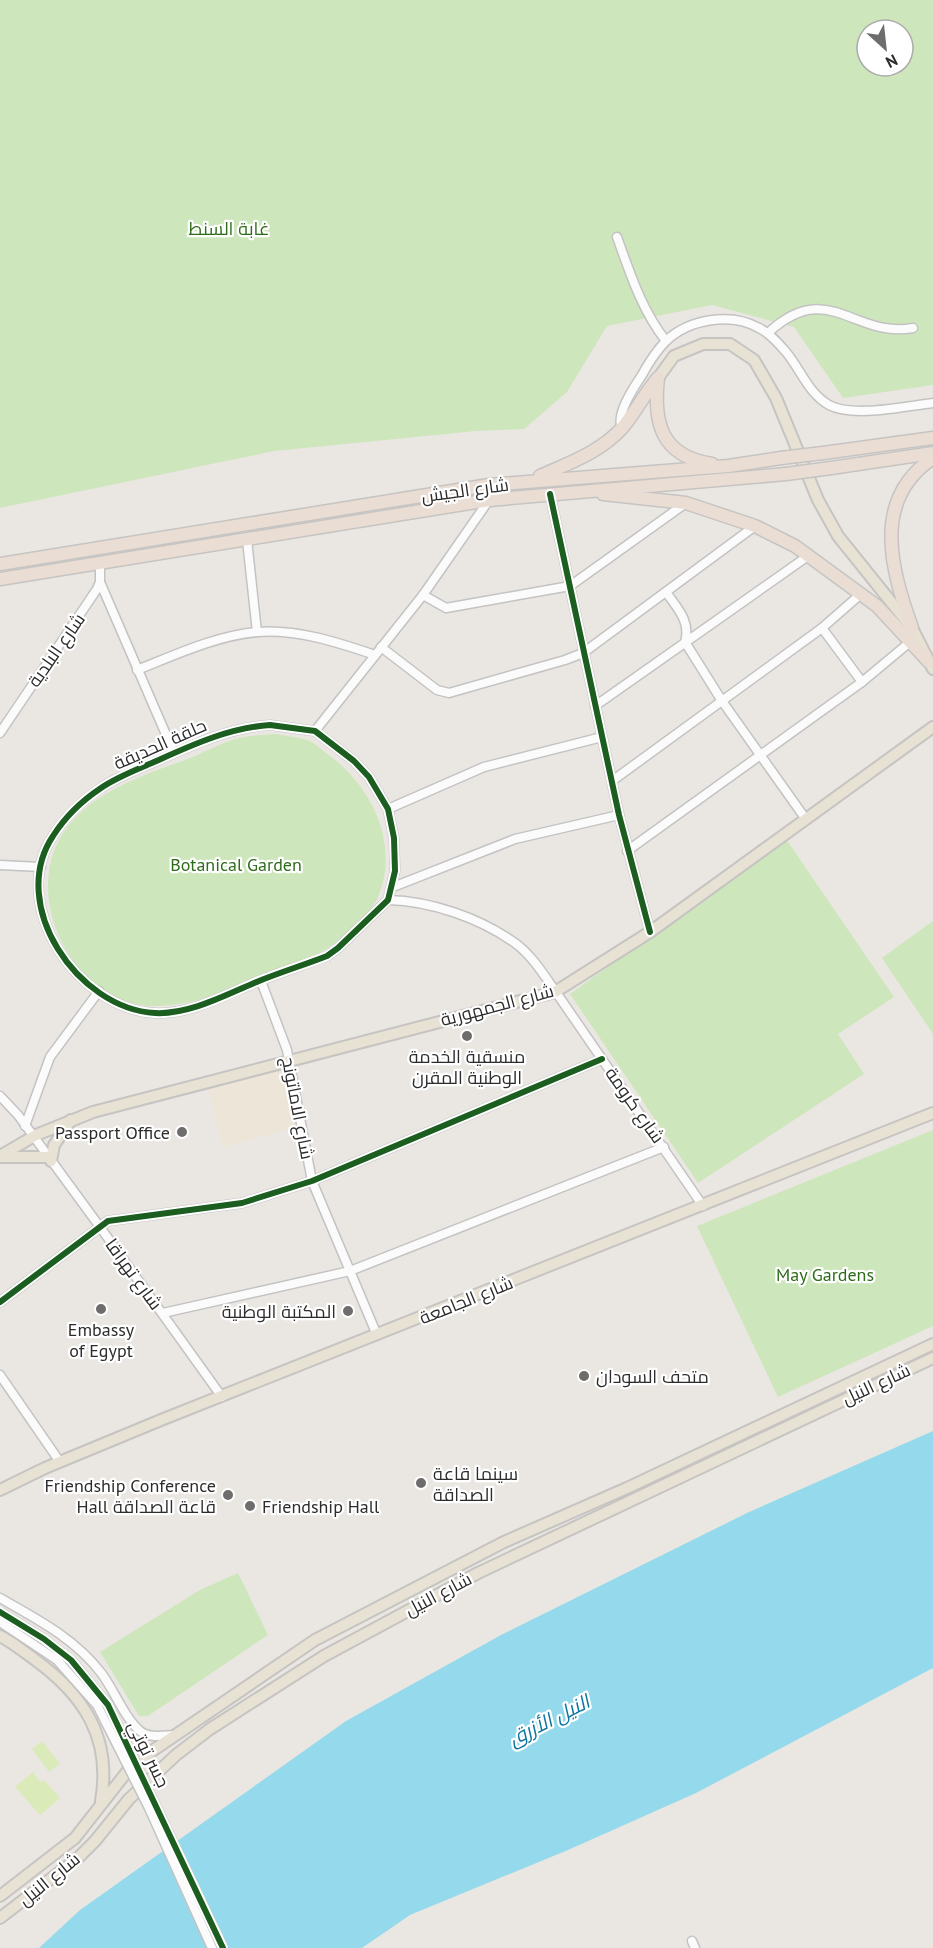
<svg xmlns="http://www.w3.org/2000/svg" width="933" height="1948" viewBox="0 0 933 1948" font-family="'PT Sans',Cairo,sans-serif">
<rect width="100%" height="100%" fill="#eae7e2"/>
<path fill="#ede5d7" d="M 282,1069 L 298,1127 L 223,1147 L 208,1090 Z"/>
<g fill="#cee6bb" fill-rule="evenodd">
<path d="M 0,0 L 933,0 L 933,385 L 843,398 L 794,327 L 712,305 L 607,326 L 567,392 L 524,429 L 476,431 L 274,451 L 0,508 ZM 867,30 L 903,30 L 903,66 L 867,66 Z"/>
<path d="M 276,734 C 286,736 297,737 307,740 C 315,743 323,751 330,756 C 372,787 400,845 378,897 C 369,919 335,944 315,956 C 268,974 210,1004 160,1006 C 81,1009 24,910 58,842 C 84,792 145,775 193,757 C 209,750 227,740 244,737 C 254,735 265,735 276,734 Z"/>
<path d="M 786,839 L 894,997 L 838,1034 L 864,1074 L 698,1183 L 570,994 Z"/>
<path d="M 933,921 L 933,1034 L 882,958 Z"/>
<path d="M 933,1130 L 933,1326 L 778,1397 L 697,1226 Z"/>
<path d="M 238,1573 L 268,1635 L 148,1716 L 139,1716 L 100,1652 L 200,1590 Z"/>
</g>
<g fill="#daeab9">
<path d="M 42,1741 L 60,1764 L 49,1772 L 32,1749 Z"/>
<path d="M 33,1772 L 40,1782 L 44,1780 L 60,1798 L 40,1815 L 15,1787 Z"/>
</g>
<path fill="#95daec" d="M 933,1431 L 933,1668 L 696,1793 L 568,1850 L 410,1915 L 362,1948 L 39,1948 L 80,1910 L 346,1721 L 501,1635 L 749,1512 Z"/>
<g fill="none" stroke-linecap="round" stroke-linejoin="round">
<defs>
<g id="minor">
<path d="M 617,237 C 630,273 642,311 666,341"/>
<path d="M 768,333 C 828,277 854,339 913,328"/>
<path d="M 622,428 C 615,415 634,387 642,375 C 648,364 656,351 666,341 C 689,319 731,312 759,328 C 770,333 779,344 786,352 C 801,370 808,393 829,405 C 853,418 906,406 933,403"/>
<path d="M 550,494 L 619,815 L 650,932"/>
<path d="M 247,540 L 257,632"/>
<path d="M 100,582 L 174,753"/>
<path d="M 666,592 C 677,608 691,621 685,642 L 722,701 L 805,818"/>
<path d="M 423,595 L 446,608 L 570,586 L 686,503"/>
<path d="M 822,628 L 862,682"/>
<path d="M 381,647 L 437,690 L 449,693 L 565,660 L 583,653 L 755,526"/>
<path d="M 137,670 C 175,655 215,636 257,632 C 297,629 337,642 375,655"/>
<path d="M 595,706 L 808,556"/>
<path d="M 270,725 L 315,731 L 354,761 L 369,777 L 388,809 L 394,838 L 395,871 L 388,900 L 338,948 L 327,956 C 304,965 281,972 259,981 C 227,994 190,1015 155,1013 C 78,1009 7,905 53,836 C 65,817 83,800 101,788 C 117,777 136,770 154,762 C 192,745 228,728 270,725 Z"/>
<path d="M 315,731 L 423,595 L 489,500"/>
<path d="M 0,733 L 97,589 L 100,582 L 100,563"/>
<path d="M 612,781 L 822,628 L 862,593"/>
<path d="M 388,809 L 484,767 L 602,737"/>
<path d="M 627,851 L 862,682 L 910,642"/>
<path d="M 0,865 L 41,867"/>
<path d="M 393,887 L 515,839 L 619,815"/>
<path d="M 388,900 C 431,901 480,918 515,943 C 529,953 540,969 549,982 L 703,1206"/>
<path d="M 261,981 L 287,1050 L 312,1181 L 377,1335"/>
<path d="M 0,1096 L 18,1115 L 100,1227 L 222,1397"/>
<path d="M 25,1126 L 50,1057 L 99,991"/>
<path d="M 0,1302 L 108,1221 L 242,1203 L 312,1181 L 602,1059"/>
<path d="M 163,1313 L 350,1271 L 664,1147"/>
<path d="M 0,1375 L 60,1462"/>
<path d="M 0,1598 C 37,1619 76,1639 102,1674 C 115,1692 124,1717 140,1731 C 150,1739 164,1735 176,1735"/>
<path d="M 692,1941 L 695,1948"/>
</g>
<g id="major">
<path d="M 658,378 L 674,356 L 703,344 L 730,344 L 754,360 L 776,398 L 818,500 L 838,536 L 912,628 L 933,669"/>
<path d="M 0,1156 L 36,1135 L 93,1112 L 555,992 L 650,932 L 933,727"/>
<path d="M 1,1157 L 48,1157"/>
<path d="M 51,1161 L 54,1145 L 71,1120"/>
<path d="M 0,1490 L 45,1468 L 161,1420 L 933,1113"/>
<path d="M 0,1636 C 12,1642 23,1651 34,1659 C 84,1695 112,1738 101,1801"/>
<path d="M 0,1896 L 75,1838 L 133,1764 L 315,1640 L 504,1542 L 627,1488 L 933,1344"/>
<path d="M 0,1918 L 79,1857 L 95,1841 L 129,1799 L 176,1755 L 210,1729 L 324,1656 L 478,1573 L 933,1358"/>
</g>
<g id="highway">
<path d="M 658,378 C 653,423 661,456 712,464"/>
<path d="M 823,453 L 933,438"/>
<path d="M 831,468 L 933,453"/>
<path d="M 540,476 C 569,463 601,452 623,427 C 636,411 645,393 658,378"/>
<path d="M 603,494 L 686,503 L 755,526 L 795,546 L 877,606 L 929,662"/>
<path d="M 0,564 L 489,485 L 728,466 L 781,458"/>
<path d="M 0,579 L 489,500 L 786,474"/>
<path d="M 912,628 C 892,571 870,500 933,458"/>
</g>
</defs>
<use href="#minor" stroke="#c4c3c3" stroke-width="11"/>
<use href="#major" stroke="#c6c4c2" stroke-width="14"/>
<use href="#highway" stroke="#c6c4c2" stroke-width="15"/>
<use href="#minor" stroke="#fcfbfb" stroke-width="8"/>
<use href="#major" stroke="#e7e2d4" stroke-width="10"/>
<use href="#highway" stroke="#eaddd4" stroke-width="12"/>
<defs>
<g id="minor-bridge">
<path d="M 0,1612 L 44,1639 L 71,1660 L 108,1705 L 223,1948"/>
<path d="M 0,1622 L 57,1660 L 97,1705 L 149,1808 L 212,1948"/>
</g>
<g id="highway-bridge">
<path d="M 781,458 L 823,453"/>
<path d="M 786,474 L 831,468"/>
</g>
</defs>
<use href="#minor-bridge" stroke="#c4c3c3" stroke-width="11" stroke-linecap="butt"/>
<use href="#highway-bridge" stroke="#c6c4c2" stroke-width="15" stroke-linecap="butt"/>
<use href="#minor-bridge" stroke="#fcfbfb" stroke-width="8"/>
<use href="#highway-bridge" stroke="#eaddd4" stroke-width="12"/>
<defs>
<g id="cycleway">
<path d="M 550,494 L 619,815 L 650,932"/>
<path d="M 270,725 L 315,731 L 354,761 L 369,777 L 388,809 L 394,838 L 395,871 L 388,900 L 338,948 L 327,956 C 304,965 281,972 259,981 C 227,994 190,1015 155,1013 C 78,1009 7,905 53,836 C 65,817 83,800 101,788 C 117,777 136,770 154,762 C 192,745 228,728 270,725 Z"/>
<path d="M 0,1302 L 108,1221 L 242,1203 L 312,1181 L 602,1059"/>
<path d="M 0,1612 L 44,1639 L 71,1660 L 108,1705 L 223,1948"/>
</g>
</defs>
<use href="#cycleway" stroke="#fff" stroke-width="10"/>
<use href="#cycleway" stroke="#1b5e20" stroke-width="6"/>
</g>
<g fill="#6e6d6c" stroke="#fff" stroke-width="2">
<circle cx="467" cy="1036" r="6"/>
<circle cx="182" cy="1132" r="6"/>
<circle cx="101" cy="1309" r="6"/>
<circle cx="348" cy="1311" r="6"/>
<circle cx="584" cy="1376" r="6"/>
<circle cx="421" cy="1483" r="6"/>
<circle cx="228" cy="1495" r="6"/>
<circle cx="250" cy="1506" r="6"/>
</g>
<g text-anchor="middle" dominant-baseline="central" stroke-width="4.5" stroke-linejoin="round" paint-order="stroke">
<g font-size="18" fill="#2f6c1a" stroke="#fff">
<text x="229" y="228">غابة السنط</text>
<text x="236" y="864">Botanical Garden</text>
<text x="825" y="1274">May Gardens</text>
</g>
<g font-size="18" fill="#2c2c2c" stroke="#fff">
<text transform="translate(465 490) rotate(-8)">شارع الجيش</text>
<text transform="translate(56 650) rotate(-55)">شارع البلدية</text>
<text transform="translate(160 744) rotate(-24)">حلقة الحديقة</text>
<text transform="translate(497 1005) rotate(-15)">شارع الجمهورية</text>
<text transform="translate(635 1105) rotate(55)">شارع كرومة</text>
<text transform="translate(298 1108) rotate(79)">شارع الاماتونج</text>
<text transform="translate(134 1274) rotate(54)">شارع تهراقا</text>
<text transform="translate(466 1300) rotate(-22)">شارع الجامعة</text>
<text transform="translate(876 1384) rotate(-25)">شارع النيل</text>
<text transform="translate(438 1594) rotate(-28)">شارع النيل</text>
<text transform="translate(149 1754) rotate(64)">جسر توتي</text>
<text transform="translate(49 1879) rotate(-39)">شارع النيل</text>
</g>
<g font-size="18" fill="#2c2c2c" stroke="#fff" text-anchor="end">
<text x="467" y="1056" text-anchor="middle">منسقية الخدمة<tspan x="467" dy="21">الوطنية المقرن</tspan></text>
<text x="170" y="1132">Passport Office</text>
<text x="336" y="1311">المكتبة الوطنية</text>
<text x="101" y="1329" text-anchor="middle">Embassy<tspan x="101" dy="21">of Egypt</tspan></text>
<text x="596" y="1376" text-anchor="start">متحف السودان</text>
<text x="433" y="1473" text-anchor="start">سينما قاعة<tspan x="433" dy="21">الصداقة</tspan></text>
<text x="216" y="1485">Friendship Conference<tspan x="216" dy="21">Hall قاعة الصداقة</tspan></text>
<text x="262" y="1506" text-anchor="start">Friendship Hall</text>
</g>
<g font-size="20" font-style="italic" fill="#0c75a1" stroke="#fff">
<text transform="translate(549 1720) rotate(-27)">النيل الأزرق</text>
</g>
</g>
<g transform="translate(885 48) rotate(153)"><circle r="28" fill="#ffffff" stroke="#ababab" stroke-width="1.5"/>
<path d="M0-4.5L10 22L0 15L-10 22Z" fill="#6e6d6c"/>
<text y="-9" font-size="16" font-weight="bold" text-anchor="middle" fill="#2c2c2c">N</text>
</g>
</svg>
